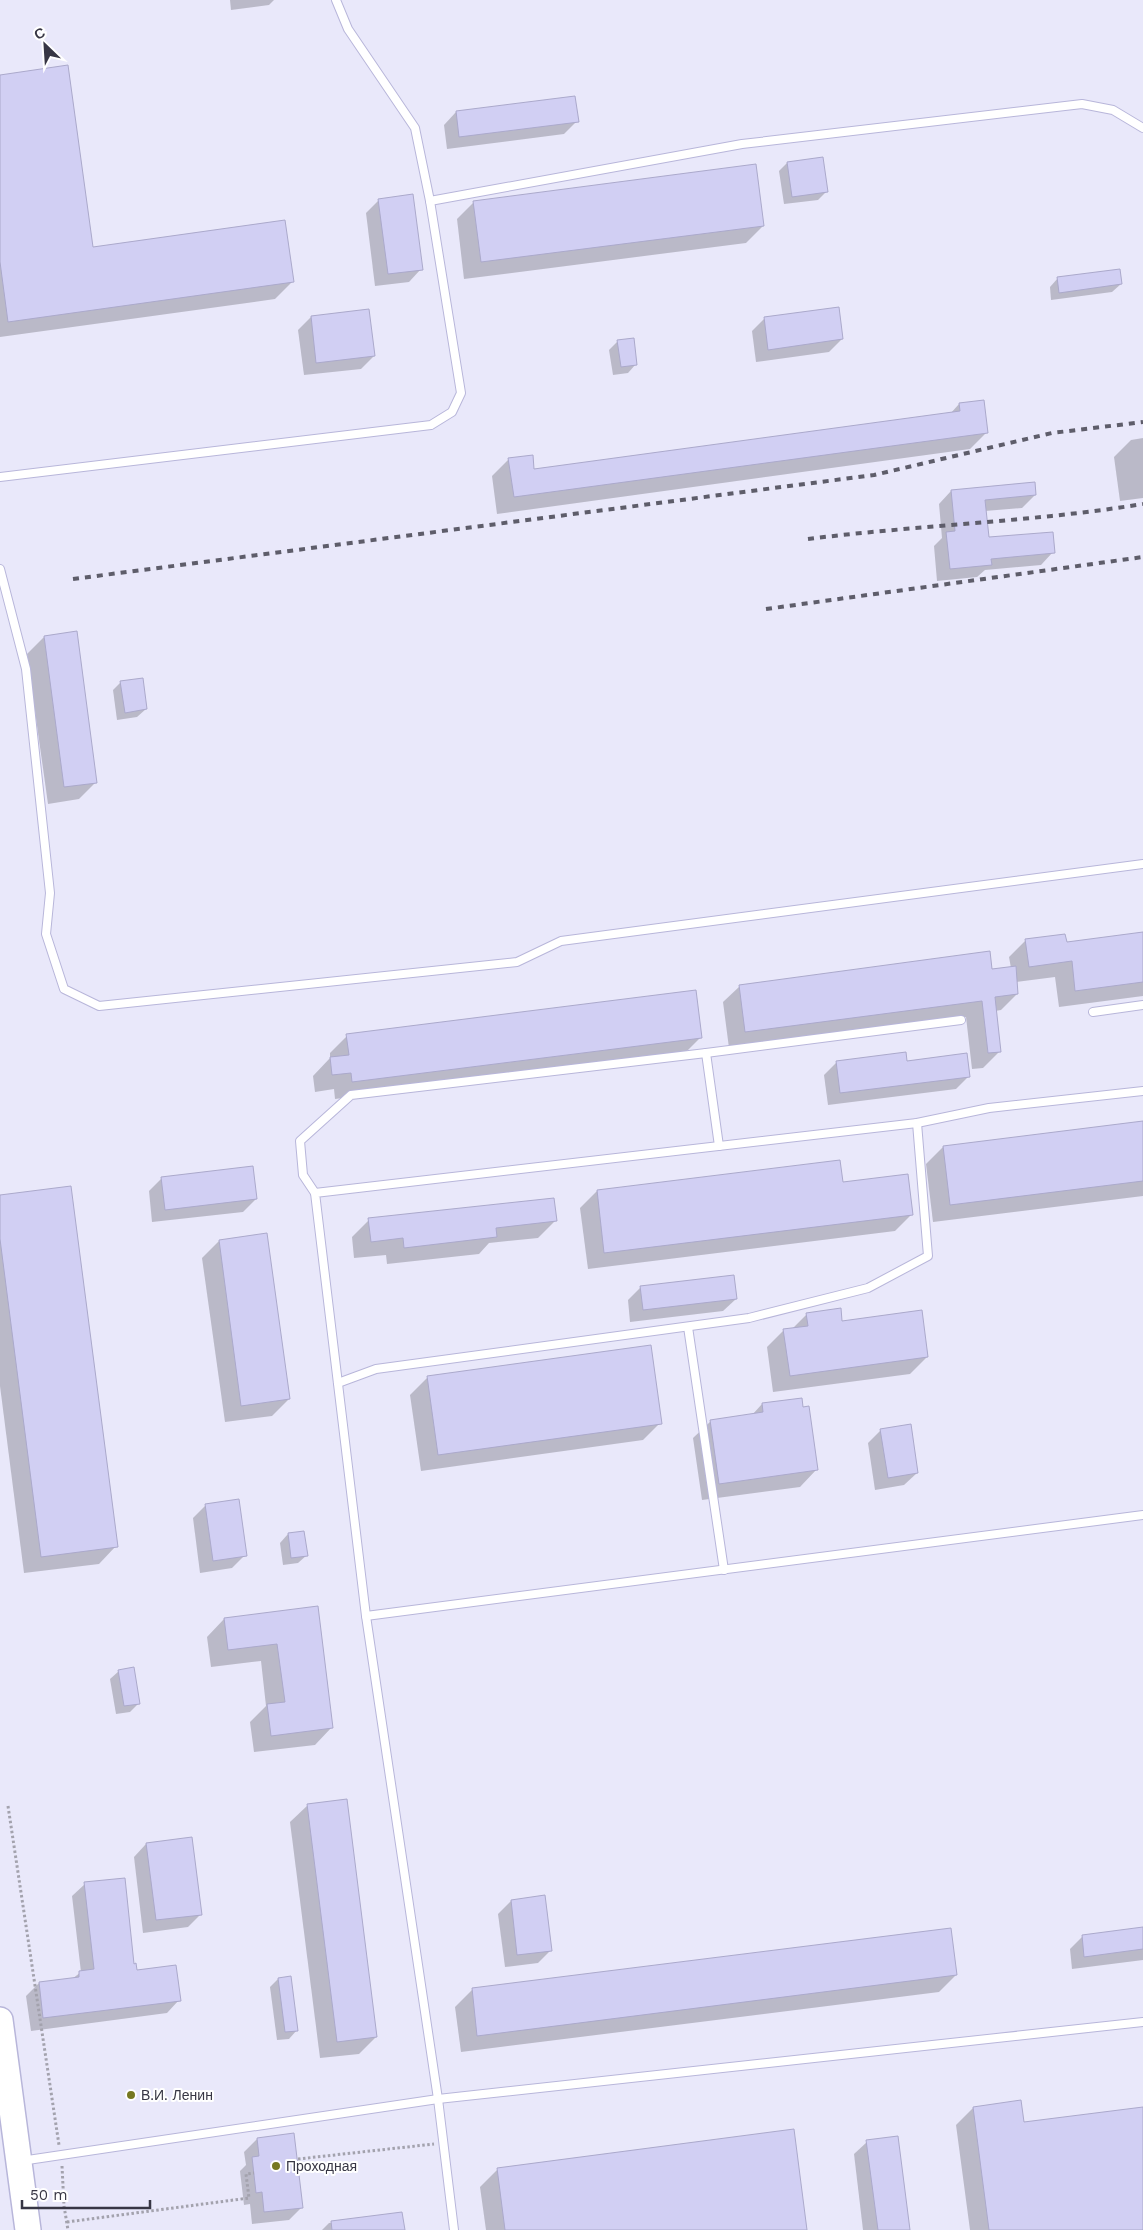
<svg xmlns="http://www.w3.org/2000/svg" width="1143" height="2230" viewBox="0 0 1143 2230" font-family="'Work Sans',sans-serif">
<rect width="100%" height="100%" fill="#f3f3fb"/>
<g fill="#e9e8fa">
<path d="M 0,0 L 1143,0 L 1143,2230 L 28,2230 L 0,2004 Z"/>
<path d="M 0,2064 L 22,2230 L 0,2230 Z"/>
</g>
<g fill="#0003">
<path d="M 230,0 L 274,0 L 269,5 L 231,10 Z"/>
<path d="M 0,76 L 92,248 L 292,282 L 275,299 L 0,337 Z"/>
<path d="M 456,112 L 577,121 L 564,134 L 447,149 L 444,125 Z"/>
<path d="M 787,163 L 827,191 L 818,200 L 784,204 L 779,171 Z"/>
<path d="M 379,200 L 421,269 L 409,282 L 375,286 L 366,213 Z"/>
<path d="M 474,202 L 763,226 L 746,243 L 464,279 L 457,219 Z"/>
<path d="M 1058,278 L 1121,284 L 1112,292 L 1051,300 L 1050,287 Z"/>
<path d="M 311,317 L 374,356 L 361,369 L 304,375 L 298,330 Z"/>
<path d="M 764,319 L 842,339 L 829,352 L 756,362 L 752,331 Z"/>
<path d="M 617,342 L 636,364 L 628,373 L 613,375 L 609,350 Z"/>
<path d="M 959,404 L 987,432 L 970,449 L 497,514 L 492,476 L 509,459 L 533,470 L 950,414 Z"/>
<path d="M 1143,438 L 1143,498 L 1120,501 L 1114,457 L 1131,440 Z"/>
<path d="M 951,491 L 1035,495 L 1022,508 L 985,511 L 988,539 L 1053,552 L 1041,565 L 985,570 L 977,577 L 937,581 L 934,546 L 942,538 L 939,504 Z"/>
<path d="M 44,637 L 96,782 L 79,799 L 48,804 L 27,654 Z"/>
<path d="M 121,682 L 146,709 L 137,717 L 117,720 L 113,690 Z"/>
<path d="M 1143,933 L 1143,996 L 1059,1007 L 1055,977 L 1016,982 L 1017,994 L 1001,1010 L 995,1011 L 1000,1051 L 983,1068 L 972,1069 L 966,1017 L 729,1048 L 723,1002 L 740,986 L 1011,968 L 1009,957 L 1026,940 L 1066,943 Z"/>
<path d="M 347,1036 L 700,1038 L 683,1055 L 335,1099 L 334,1089 L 315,1092 L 313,1076 L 330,1058 L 330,1053 Z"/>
<path d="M 837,1062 L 969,1076 L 956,1089 L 828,1105 L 824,1075 Z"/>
<path d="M 1143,1122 L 1143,1196 L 933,1222 L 926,1164 L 943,1147 Z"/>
<path d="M 162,1178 L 256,1199 L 243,1212 L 152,1222 L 149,1191 Z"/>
<path d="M 842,1184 L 912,1214 L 895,1231 L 588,1269 L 580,1208 L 597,1191 Z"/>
<path d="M 0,1196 L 116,1546 L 99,1564 L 24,1573 L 0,1386 Z"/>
<path d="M 369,1220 L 555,1221 L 538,1238 L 489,1243 L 479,1254 L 387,1264 L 386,1255 L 354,1258 L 352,1237 Z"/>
<path d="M 219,1241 L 289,1399 L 272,1416 L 225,1422 L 202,1258 Z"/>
<path d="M 641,1287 L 736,1299 L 723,1311 L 630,1322 L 628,1300 Z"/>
<path d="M 807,1314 L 841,1322 L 927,1357 L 910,1374 L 773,1392 L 767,1347 L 784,1330 L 792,1329 Z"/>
<path d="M 427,1378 L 660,1423 L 643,1440 L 421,1471 L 410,1395 Z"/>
<path d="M 762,1404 L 817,1469 L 800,1487 L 702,1500 L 693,1438 L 711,1421 L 752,1415 Z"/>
<path d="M 881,1430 L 917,1473 L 904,1485 L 875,1490 L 868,1443 Z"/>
<path d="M 206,1505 L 245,1555 L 232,1568 L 200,1573 L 193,1518 Z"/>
<path d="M 288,1534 L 307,1555 L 298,1563 L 283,1565 L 280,1543 Z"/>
<path d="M 317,1608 L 332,1727 L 315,1745 L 254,1752 L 250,1722 L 266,1706 L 261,1661 L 211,1667 L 207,1637 L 224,1619 Z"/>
<path d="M 119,1671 L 139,1703 L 130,1712 L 116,1714 L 110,1679 Z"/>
<path d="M 308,1805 L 376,2037 L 359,2054 L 320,2058 L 290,1822 Z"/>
<path d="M 146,1844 L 201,1914 L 188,1927 L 143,1933 L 134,1857 Z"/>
<path d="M 85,1884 L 136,1971 L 179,2000 L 167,2013 L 31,2031 L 26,1996 L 39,1983 L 72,1979 L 81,1972 L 72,1896 Z"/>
<path d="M 544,1897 L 551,1950 L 538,1963 L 505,1967 L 498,1914 L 511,1901 Z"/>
<path d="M 1143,1929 L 1143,1960 L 1072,1969 L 1070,1949 L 1082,1937 Z"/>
<path d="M 956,1975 L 939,1992 L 461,2052 L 455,2007 L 472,1990 Z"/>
<path d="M 278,1979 L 297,2030 L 289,2039 L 277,2040 L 270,1987 Z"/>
<path d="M 973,2108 L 1023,2124 L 1143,2108 L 1143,2230 L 970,2230 L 956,2125 Z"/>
<path d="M 257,2139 L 302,2207 L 289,2220 L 252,2224 L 250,2204 L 244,2205 L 240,2171 L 246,2165 L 244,2152 Z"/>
<path d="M 867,2142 L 909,2230 L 863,2230 L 854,2154 Z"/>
<path d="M 497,2170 L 806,2230 L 486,2230 L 480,2187 Z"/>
<path d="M 401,2214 L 403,2230 L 322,2230 L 329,2223 Z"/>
</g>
<g fill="#d1cff3" stroke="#aba9cb">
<path d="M 68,65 L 93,247 L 285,220 L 294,282 L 8,322 L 0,262 L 0,75 Z"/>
<path d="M 575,96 L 579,122 L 459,137 L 456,111 Z"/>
<path d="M 823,157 L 828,192 L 792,197 L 787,162 Z"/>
<path d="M 756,164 L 764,226 L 481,262 L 473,201 Z"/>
<path d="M 413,194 L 423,270 L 388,274 L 378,199 Z"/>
<path d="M 1120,269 L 1122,284 L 1059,293 L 1057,277 Z"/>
<path d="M 839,307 L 843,339 L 768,350 L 764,317 Z"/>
<path d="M 369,309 L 375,356 L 316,363 L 311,316 Z"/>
<path d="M 634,338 L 637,365 L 621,367 L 617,340 Z"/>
<path d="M 984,400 L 988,433 L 514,497 L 508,458 L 533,455 L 534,469 L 960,411 L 959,403 Z"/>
<path d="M 1035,482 L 1036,495 L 985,500 L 989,537 L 1053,532 L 1055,553 L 991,559 L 992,565 L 950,569 L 946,532 L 955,531 L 951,490 Z"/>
<path d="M 77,631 L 97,783 L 64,787 L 44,636 Z"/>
<path d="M 143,678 L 147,709 L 125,713 L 120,681 Z"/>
<path d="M 1143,932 L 1143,982 L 1075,991 L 1072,961 L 1029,967 L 1025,939 L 1065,934 L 1067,942 Z"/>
<path d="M 990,951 L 992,969 L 1016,966 L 1018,994 L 995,997 L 1001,1052 L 988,1053 L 982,1001 L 745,1032 L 739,985 Z"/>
<path d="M 696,990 L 702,1038 L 352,1082 L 351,1073 L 332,1075 L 330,1057 L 349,1055 L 346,1034 Z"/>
<path d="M 906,1052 L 907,1061 L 967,1053 L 970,1077 L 840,1093 L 836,1061 Z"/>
<path d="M 1143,1121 L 1143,1181 L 950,1205 L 943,1146 Z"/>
<path d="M 840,1160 L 843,1182 L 908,1174 L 913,1215 L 604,1253 L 597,1190 Z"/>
<path d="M 253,1166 L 257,1199 L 165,1210 L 161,1177 Z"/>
<path d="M 71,1186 L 118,1547 L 41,1557 L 0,1239 L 0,1195 Z"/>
<path d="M 554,1198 L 557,1221 L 496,1228 L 497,1237 L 404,1248 L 403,1238 L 371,1242 L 368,1218 Z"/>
<path d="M 267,1233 L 290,1399 L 241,1406 L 219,1240 Z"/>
<path d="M 734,1275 L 737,1299 L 643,1310 L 640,1286 Z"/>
<path d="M 841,1308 L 842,1321 L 922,1310 L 928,1357 L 790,1376 L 783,1329 L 808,1326 L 806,1313 Z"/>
<path d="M 651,1345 L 662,1424 L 438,1455 L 427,1376 Z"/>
<path d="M 802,1398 L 803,1407 L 809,1406 L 818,1470 L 719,1484 L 710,1420 L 763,1412 L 762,1403 Z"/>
<path d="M 911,1424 L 918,1473 L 888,1478 L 880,1429 Z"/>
<path d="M 239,1499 L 247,1556 L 213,1561 L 205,1504 Z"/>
<path d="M 304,1531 L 308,1556 L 291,1558 L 288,1533 Z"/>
<path d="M 318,1606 L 333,1728 L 271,1736 L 267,1704 L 285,1702 L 277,1644 L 228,1650 L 224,1618 Z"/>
<path d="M 134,1667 L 140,1704 L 124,1706 L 118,1670 Z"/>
<path d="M 347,1799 L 377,2037 L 337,2042 L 307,1804 Z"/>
<path d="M 192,1837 L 202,1915 L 156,1920 L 146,1843 Z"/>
<path d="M 125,1878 L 134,1964 L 136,1963 L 137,1970 L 176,1965 L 181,2001 L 43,2018 L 39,1982 L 79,1977 L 79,1971 L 94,1969 L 84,1882 Z"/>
<path d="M 545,1895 L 552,1951 L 517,1955 L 511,1900 Z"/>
<path d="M 1143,1927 L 1143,1949 L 1084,1957 L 1082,1935 Z"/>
<path d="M 951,1928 L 957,1975 L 477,2036 L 472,1988 Z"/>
<path d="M 291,1976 L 298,2031 L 285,2032 L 278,1978 Z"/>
<path d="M 1021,2100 L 1024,2122 L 1143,2107 L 1143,2230 L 989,2230 L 973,2107 Z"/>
<path d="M 794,2129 L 807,2230 L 505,2230 L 497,2168 Z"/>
<path d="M 294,2133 L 303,2208 L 264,2212 L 262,2192 L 256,2193 L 252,2157 L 259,2156 L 257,2138 Z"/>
<path d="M 898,2136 L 910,2230 L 878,2230 L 866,2140 Z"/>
<path d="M 402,2212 L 405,2230 L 332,2230 L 331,2221 Z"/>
</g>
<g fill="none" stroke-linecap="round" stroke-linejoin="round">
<defs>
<g id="service">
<path d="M 430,201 L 742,144 L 1082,104 L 1113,110 L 1143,128"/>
<path d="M 0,477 L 431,425 L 452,412 L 461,393 L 430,201 L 415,128 L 348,29 L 336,0"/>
<path d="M 0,569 L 26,669 L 50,893 L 46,934 L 64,989 L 99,1006 L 517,962 L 561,941 L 1143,864"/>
<path d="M 1093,1012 L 1143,1005"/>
<path d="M 706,1053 L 719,1146"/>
<path d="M 315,1193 L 303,1175 L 300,1141 L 351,1095 L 706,1053 L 961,1020"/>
<path d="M 688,1327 L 724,1570"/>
<path d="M 338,1383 L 376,1369 L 749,1318 L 868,1288 L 928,1256 L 917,1123"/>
<path d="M 366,1616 L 1143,1515"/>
<path d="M 21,2161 L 438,2099 L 1143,2022"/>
<path d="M 454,2230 L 438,2099 L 366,1616 L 315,1193 L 917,1123 L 989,1108 L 1143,1091"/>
</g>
<path id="primary" d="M 0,2020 L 28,2230"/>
</defs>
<use href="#service" stroke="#b8b6da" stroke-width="10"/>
<use href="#primary" stroke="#b8b6da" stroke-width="28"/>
<g stroke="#a3a2ad" stroke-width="3" stroke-dasharray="2.5 2.5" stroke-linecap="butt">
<path d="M 8,1806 L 59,2145"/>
<path d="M 298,2159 L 434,2144"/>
<path d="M 62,2166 L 64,2206 L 68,2230"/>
<path d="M 67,2222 L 249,2198 L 246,2174 L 254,2173"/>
</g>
<use href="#service" stroke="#fff" stroke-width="8"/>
<use href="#primary" stroke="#fff" stroke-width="25"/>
<g stroke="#5e5d6a" stroke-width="4" stroke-dasharray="6 6" stroke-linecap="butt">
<path d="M 808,539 C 919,525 1032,522 1143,504"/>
<path d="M 73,579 L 874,475 L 1052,433 L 1143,422"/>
<path d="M 766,609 L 1143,557"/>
</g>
</g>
<g fill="#767820" stroke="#fff" stroke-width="2">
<circle cx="131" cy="2095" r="5"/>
<circle cx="276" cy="2166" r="5"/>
</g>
<g text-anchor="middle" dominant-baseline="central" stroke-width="4" stroke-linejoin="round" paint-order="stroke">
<g font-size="14" fill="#373644" stroke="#fff" text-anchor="start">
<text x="141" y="2095">В.И. Ленин</text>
<text x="286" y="2166">Проходная</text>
</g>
</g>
<g transform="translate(45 45) rotate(335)" stroke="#ffffff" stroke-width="4" paint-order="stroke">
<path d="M0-4L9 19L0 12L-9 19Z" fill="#373644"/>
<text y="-8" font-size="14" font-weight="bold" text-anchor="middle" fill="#373644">С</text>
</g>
<path d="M22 2200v8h128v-8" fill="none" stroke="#373644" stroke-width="2.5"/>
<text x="30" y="2200" font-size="15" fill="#373644" stroke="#ffffff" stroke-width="4" paint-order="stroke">50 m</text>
</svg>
